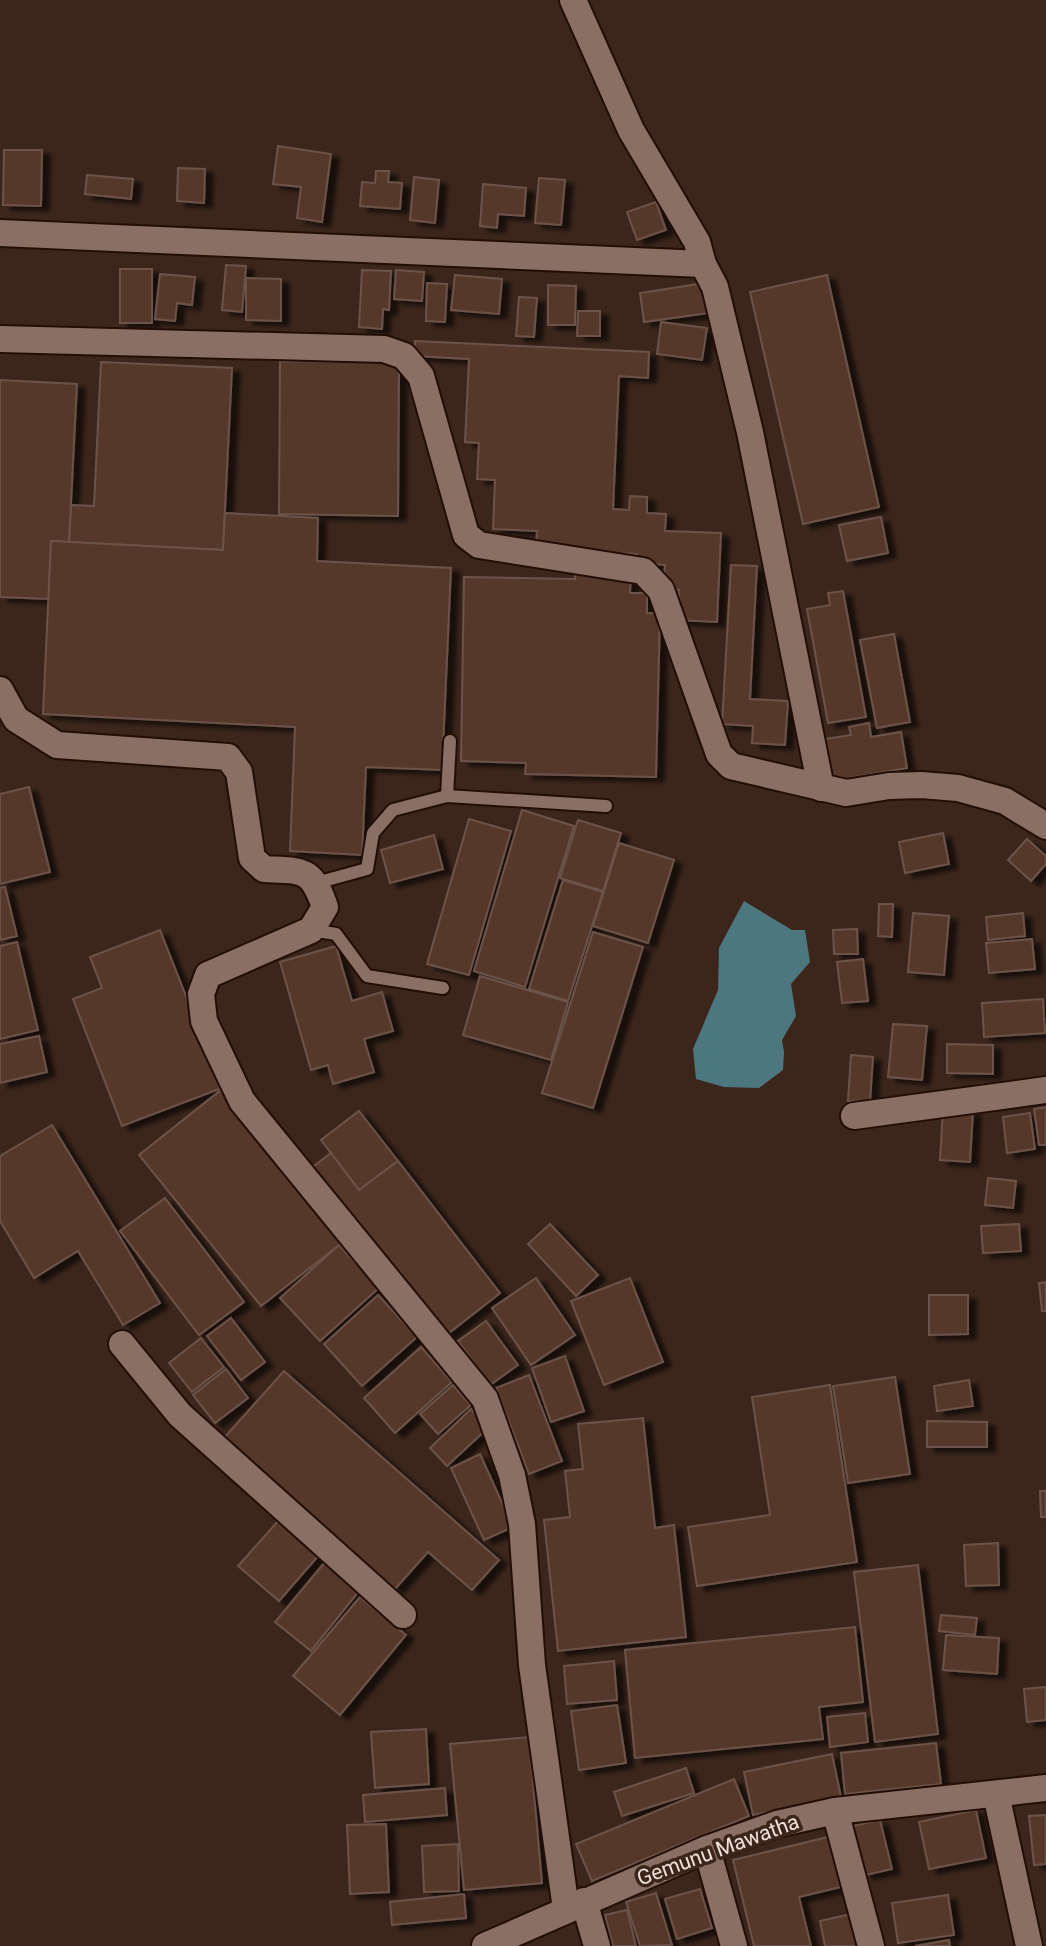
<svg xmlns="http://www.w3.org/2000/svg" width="1046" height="1946" viewBox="0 0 1046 1946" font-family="Roboto,sans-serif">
<defs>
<filter id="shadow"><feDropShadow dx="8" dy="4.5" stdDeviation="2" flood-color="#0009"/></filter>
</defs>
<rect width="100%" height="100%" fill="#3c261c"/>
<path fill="#4d777f" d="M 744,901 L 792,930 L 805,930 L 810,962 L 791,984 L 796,1016 L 782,1040 L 784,1052 L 783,1070 L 759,1088 L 724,1087 L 696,1079 L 693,1049 L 718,990 L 719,948 Z"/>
<g fill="#57382b" stroke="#6c5348" stroke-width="2" filter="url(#shadow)">
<path d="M 278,146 L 331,154 L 322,222 L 297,218 L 301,187 L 273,184 Z"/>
<path d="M 4,150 L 42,150 L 41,206 L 3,205 Z"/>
<path d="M 178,168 L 205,169 L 204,203 L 177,201 Z"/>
<path d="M 376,171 L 389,171 L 388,182 L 402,183 L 400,209 L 360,206 L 362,182 L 375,183 Z"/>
<path d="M 87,175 L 133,179 L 131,199 L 85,194 Z"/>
<path d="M 414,177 L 439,180 L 435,223 L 410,220 Z"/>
<path d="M 539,178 L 565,180 L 561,225 L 535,223 Z"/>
<path d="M 483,184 L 526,188 L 524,216 L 498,214 L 497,228 L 480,226 Z"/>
<path d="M 656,202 L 666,230 L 637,240 L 627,212 Z"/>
<path d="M 226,265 L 246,266 L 242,312 L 222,310 Z"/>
<rect x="120" y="269" width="32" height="54"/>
<path d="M 362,270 L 391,271 L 389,310 L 383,309 L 382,329 L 359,327 Z"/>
<path d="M 396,270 L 424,272 L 422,301 L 394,299 Z"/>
<path d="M 160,274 L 195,277 L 192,305 L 177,303 L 175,321 L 155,319 Z"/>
<path d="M 455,275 L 502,279 L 499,314 L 451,310 Z"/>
<path d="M 827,275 L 879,507 L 803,524 L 750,292 Z"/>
<path d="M 246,278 L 281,279 L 281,321 L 246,320 Z"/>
<path d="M 427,283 L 447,284 L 445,322 L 426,321 Z"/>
<path d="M 705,283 L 709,313 L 644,322 L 640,293 Z"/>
<path d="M 548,285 L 576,286 L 575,325 L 548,325 Z"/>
<path d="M 519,297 L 537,298 L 534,337 L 516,336 Z"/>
<path d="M 578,311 L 600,311 L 600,336 L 577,336 Z"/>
<path d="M 661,322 L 707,328 L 702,360 L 657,354 Z"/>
<path d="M 415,341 L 649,352 L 648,378 L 619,376 L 613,509 L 629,510 L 630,496 L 647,497 L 647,513 L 666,514 L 665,531 L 721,533 L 717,622 L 678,620 L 679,590 L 663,589 L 665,565 L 636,563 L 637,554 L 536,549 L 537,531 L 493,529 L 495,480 L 477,479 L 479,443 L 465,442 L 469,359 L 414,356 Z"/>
<path d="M 280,361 L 399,362 L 398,516 L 279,514 Z"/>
<path d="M 101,362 L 232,368 L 223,550 L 69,542 L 71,505 L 94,506 Z"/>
<path d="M 0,380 L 77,384 L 69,542 L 51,541 L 49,599 L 0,597 Z"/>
<path d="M 225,513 L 318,518 L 317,561 L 451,568 L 442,770 L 366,767 L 362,855 L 290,851 L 295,727 L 43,714 L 51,541 L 223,550 Z"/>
<path d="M 881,517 L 888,553 L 847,561 L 839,525 Z"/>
<path d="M 731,565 L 757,566 L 750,699 L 788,701 L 785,745 L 752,743 L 753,726 L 722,724 Z"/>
<path d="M 575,572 L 631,573 L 630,593 L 647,593 L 647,613 L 660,613 L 656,777 L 525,774 L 526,763 L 461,761 L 464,577 L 575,579 Z"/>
<path d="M 843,591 L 866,717 L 828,723 L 807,609 L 830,605 L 828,593 Z"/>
<path d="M 894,634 L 910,722 L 877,728 L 860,640 Z"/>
<path d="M 869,723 L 871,737 L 901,732 L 907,768 L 832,781 L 825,739 L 851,735 L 849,727 Z"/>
<path d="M 29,787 L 50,872 L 0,884 L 0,794 Z"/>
<path d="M 522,810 L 574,826 L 525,987 L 474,971 Z"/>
<path d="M 469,819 L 511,831 L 469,975 L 427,964 Z"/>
<path d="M 578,820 L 621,833 L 603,891 L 560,878 Z"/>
<path d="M 943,833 L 949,864 L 905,873 L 899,842 Z"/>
<path d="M 434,835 L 443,869 L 390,883 L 381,850 Z"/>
<path d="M 1027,839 L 1046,856 L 1046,864 L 1031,881 L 1008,860 Z"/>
<path d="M 619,843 L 674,860 L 648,943 L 593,926 Z"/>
<path d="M 563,880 L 603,892 L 568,1001 L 529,989 Z"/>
<path d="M 5,887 L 17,936 L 0,940 L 0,888 Z"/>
<path d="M 879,904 L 893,904 L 892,937 L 878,936 Z"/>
<path d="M 913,913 L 949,916 L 944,975 L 908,972 Z"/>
<path d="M 1023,913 L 1025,936 L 988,940 L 986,917 Z"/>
<path d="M 857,929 L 858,954 L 834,954 L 833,930 Z"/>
<path d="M 160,930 L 222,1088 L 122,1126 L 73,999 L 102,988 L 90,957 Z"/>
<path d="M 593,932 L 643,947 L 593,1108 L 542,1093 Z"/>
<path d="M 1032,939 L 1035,969 L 989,973 L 986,943 Z"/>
<path d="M 17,942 L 38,1030 L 0,1039 L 0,946 Z"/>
<path d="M 336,946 L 352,1001 L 382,992 L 393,1031 L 364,1039 L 374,1072 L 333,1084 L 328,1065 L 311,1070 L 280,962 Z"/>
<path d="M 863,959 L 868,1001 L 842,1003 L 837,962 Z"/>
<path d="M 480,976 L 568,1002 L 551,1060 L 463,1035 Z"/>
<path d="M 1043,999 L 1045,1033 L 984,1037 L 982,1003 Z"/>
<path d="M 893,1024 L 927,1026 L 922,1080 L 888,1077 Z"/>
<path d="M 39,1036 L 47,1072 L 0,1083 L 0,1044 Z"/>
<path d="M 947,1044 L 993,1045 L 993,1074 L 947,1073 Z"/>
<path d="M 851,1055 L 873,1057 L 870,1102 L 848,1101 Z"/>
<path d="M 221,1090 L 343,1242 L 261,1306 L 139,1155 Z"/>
<path d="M 1046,1107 L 1046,1145 L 1039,1145 L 1034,1109 Z"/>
<path d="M 943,1110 L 973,1112 L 970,1162 L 940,1160 Z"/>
<path d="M 359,1111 L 398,1161 L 359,1190 L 321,1140 Z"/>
<path d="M 1030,1113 L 1035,1149 L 1007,1153 L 1003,1117 Z"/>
<path d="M 52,1125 L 160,1303 L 123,1325 L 78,1251 L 34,1278 L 0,1221 L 0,1156 Z"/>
<path d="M 331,1153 L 359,1190 L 398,1161 L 500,1293 L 444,1337 L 310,1169 Z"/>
<path d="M 988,1178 L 1016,1181 L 1013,1208 L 985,1205 Z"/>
<path d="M 165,1198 L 244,1302 L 199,1335 L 120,1231 Z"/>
<path d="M 550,1224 L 598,1275 L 576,1296 L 528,1244 Z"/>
<path d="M 1019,1224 L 1021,1251 L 983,1253 L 981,1226 Z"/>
<path d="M 339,1245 L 379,1288 L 320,1341 L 280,1298 Z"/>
<path d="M 536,1278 L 575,1335 L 531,1365 L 492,1308 Z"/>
<path d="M 630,1278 L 663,1362 L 604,1385 L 571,1301 Z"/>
<path d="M 1046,1282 L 1046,1311 L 1042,1311 L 1039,1283 Z"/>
<path d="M 378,1295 L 417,1337 L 362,1386 L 324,1344 Z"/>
<path d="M 929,1295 L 968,1295 L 968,1334 L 929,1335 Z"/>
<path d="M 231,1318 L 265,1362 L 241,1380 L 207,1336 Z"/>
<path d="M 486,1321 L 518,1365 L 490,1385 L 458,1341 Z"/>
<path d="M 201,1338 L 224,1367 L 192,1392 L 169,1363 Z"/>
<path d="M 421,1347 L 452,1382 L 395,1433 L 364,1398 Z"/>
<path d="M 565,1356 L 584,1411 L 551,1422 L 532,1368 Z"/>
<path d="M 226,1369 L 248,1398 L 215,1423 L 193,1395 Z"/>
<path d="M 284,1371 L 499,1560 L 472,1590 L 428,1552 L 395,1589 L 224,1438 Z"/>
<path d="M 529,1375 L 562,1461 L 529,1474 L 496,1388 Z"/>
<path d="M 895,1377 L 910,1474 L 848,1483 L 833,1386 Z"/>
<path d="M 969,1380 L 973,1406 L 937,1411 L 934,1386 Z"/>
<path d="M 453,1385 L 471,1405 L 438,1434 L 420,1414 Z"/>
<path d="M 830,1385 L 857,1562 L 697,1586 L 688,1527 L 770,1515 L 752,1397 Z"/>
<path d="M 471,1409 L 489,1427 L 447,1466 L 430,1448 Z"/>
<path d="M 643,1418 L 655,1528 L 674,1525 L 686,1637 L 558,1651 L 544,1520 L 570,1517 L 565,1471 L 583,1469 L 578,1424 Z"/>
<path d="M 927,1421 L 987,1422 L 987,1447 L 927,1447 Z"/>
<path d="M 480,1454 L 513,1527 L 484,1540 L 451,1468 Z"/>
<path d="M 1040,1491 L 1046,1491 L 1046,1517 L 1041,1517 Z"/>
<path d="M 279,1520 L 319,1555 L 279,1601 L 238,1566 Z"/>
<path d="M 998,1543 L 999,1585 L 966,1586 L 964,1545 Z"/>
<path d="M 325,1562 L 360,1590 L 311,1651 L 275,1622 Z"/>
<path d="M 918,1565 L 938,1734 L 875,1742 L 854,1572 Z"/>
<path d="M 360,1597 L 406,1635 L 340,1715 L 293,1676 Z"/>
<path d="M 941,1615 L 977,1618 L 975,1635 L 939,1631 Z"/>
<path d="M 855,1627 L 863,1702 L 819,1707 L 823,1739 L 635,1758 L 625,1650 Z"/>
<path d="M 946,1635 L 999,1638 L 997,1674 L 943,1670 Z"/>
<path d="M 614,1661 L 617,1700 L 567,1704 L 564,1666 Z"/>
<path d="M 1046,1687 L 1046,1720 L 1027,1722 L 1024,1689 Z"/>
<path d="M 617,1705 L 626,1763 L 579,1770 L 571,1711 Z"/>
<path d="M 865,1713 L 868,1742 L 830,1747 L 827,1717 Z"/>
<path d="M 426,1729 L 429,1784 L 375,1788 L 371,1732 Z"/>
<path d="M 529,1737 L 542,1883 L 464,1890 L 450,1744 Z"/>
<path d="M 936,1743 L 941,1784 L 845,1794 L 841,1753 Z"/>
<path d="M 832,1754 L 841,1797 L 753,1815 L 744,1772 Z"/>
<path d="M 686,1768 L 694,1793 L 622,1816 L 614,1792 Z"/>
<path d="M 734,1779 L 749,1816 L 592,1881 L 576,1844 Z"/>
<path d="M 445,1788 L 447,1815 L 365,1822 L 363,1795 Z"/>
<path d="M 976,1810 L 986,1858 L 929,1869 L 919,1822 Z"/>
<path d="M 1046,1815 L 1046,1864 L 1034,1865 L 1029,1816 Z"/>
<path d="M 880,1820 L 892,1869 L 865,1875 L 853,1826 Z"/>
<path d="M 386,1824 L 389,1892 L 350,1894 L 347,1825 Z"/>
<path d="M 832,1836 L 845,1886 L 799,1897 L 811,1946 L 754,1946 L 733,1860 Z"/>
<path d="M 458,1844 L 459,1891 L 424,1892 L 422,1846 Z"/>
<path d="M 700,1889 L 712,1928 L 677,1939 L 665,1899 Z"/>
<path d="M 656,1893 L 672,1945 L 640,1946 L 626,1902 Z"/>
<path d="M 464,1894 L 466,1918 L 392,1925 L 390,1902 Z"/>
<path d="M 948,1895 L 954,1935 L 898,1943 L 892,1903 Z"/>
<path d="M 627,1910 L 636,1946 L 613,1946 L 605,1915 Z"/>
<path d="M 851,1914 L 859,1946 L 825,1946 L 820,1921 Z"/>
<path d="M 949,1940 L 950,1946 L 915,1946 Z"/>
</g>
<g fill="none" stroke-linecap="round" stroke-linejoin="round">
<defs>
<g id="service">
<path d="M 447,796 L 450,741"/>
<path d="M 316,883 L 367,869 L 373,833 L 393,810 L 447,796 L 606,806"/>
<path d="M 311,930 L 336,934 L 367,976 L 443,988"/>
</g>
<g id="minor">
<path d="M 573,0 L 631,130 L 697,242 L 703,264 L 715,287 L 750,432 L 821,788"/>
<path d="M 0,233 L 703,264"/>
<path d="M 0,339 L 384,349 L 404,356 L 421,376 L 466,535 L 479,545 L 643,571 L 661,590 L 719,754 L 731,766 L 846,793 L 889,786 L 921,785 L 958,788 L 1005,801 L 1046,826"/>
<path d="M 0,690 L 16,719 L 57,745 L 228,757 L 239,772 L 252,858 L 264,869 C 303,871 311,867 325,907 L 311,930 L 208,975 L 201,994 L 204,1021 L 242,1101 L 485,1399 L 512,1475 L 522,1524 L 532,1665 L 566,1909"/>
<path d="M 854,1116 L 1046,1090"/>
<path d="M 122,1344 L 180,1415 L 403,1615"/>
<path d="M 996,1794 L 1029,1946"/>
<path d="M 835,1811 L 871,1946"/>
<path d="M 707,1849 L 734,1946"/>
<path d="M 584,1901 L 597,1946"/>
<path d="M 485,1946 L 707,1849 L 777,1824 L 835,1811 L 1046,1788"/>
</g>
</defs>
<use href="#service" stroke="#220e06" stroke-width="16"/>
<use href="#minor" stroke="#220e06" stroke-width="30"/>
<use href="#service" stroke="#8a6f64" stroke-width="12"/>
<use href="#minor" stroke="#8a6f64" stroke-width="26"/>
</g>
<g text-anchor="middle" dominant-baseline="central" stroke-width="7" stroke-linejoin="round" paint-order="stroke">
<g font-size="21" fill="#f0e1db" stroke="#3c261c">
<text transform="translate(718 1850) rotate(-20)">Gemunu Mawatha</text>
</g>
</g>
</svg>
